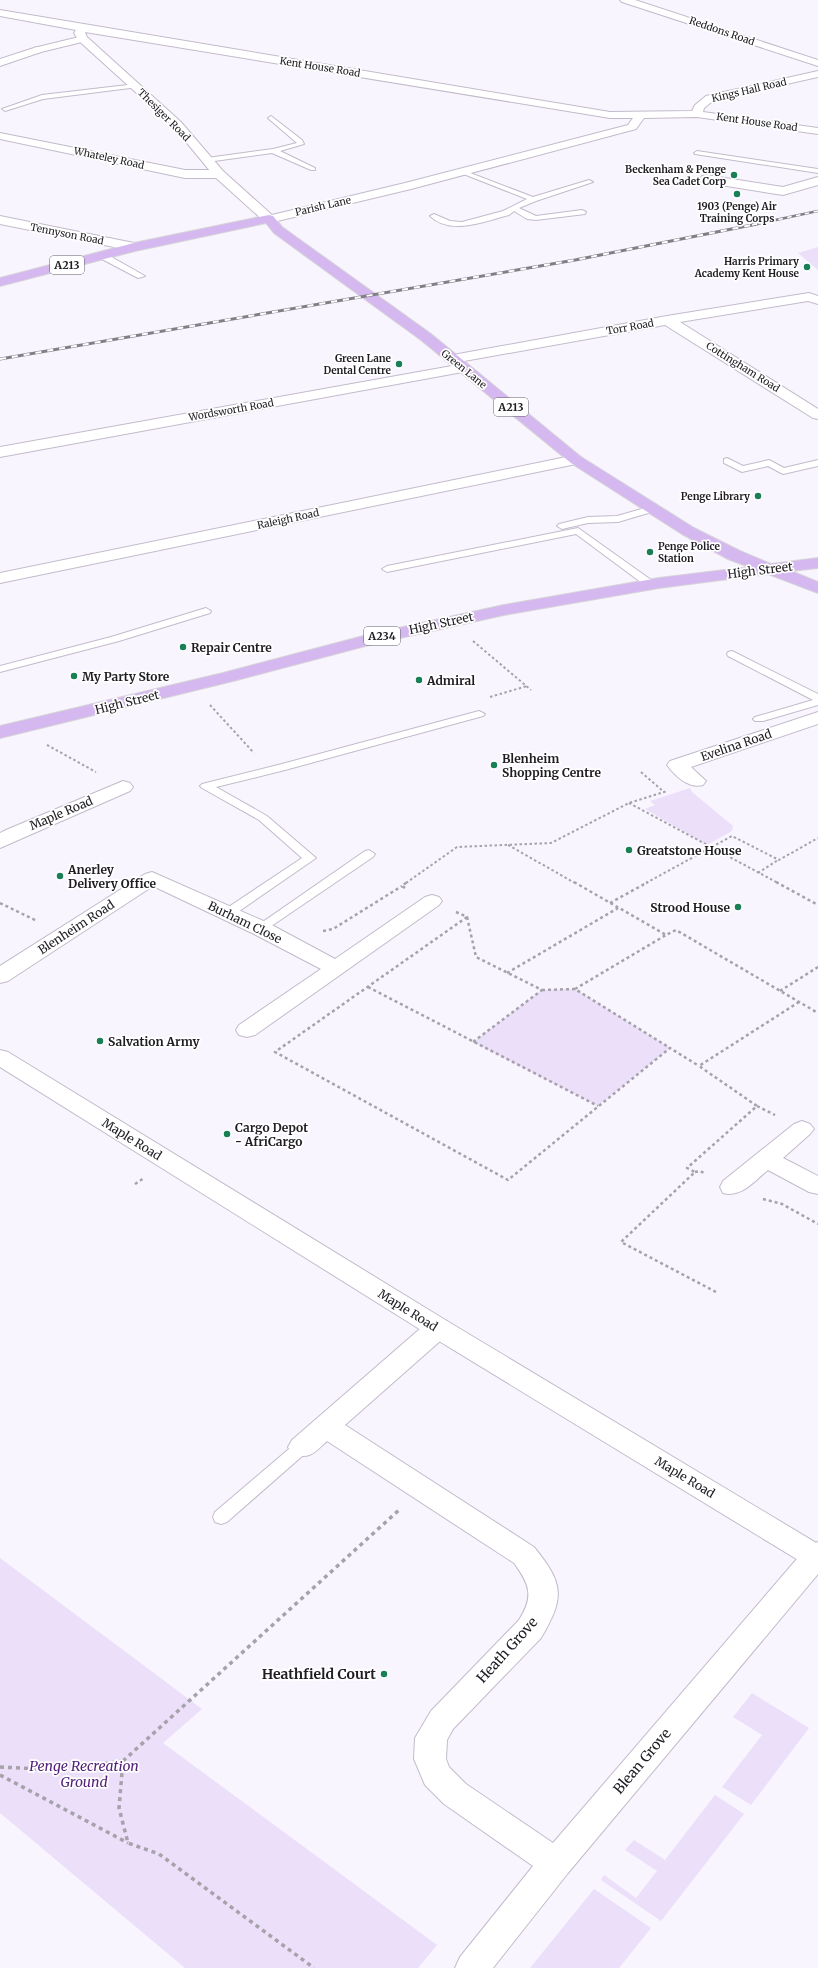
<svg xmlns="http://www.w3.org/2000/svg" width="818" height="1968" viewBox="0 0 818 1968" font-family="Merriweather,serif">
<rect width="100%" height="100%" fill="#f9f5ff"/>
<g fill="#ebdffa">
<path d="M 818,247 L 818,270 L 798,253 Z"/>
<path d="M 690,788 L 692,792 L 733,826 L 732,831 L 707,845 L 645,809 L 655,805 L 650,801 Z"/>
<path d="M 575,989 L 670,1048 L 598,1106 L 473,1042 L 542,990 Z"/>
<path d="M 0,1558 L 202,1709 L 163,1743 L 437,1945 L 418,1968 L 185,1968 L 0,1813 Z"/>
<path d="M 752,1693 L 809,1728 L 751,1805 L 722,1787 L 762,1735 L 733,1717 Z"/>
<path d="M 715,1795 L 744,1814 L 661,1921 L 601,1880 L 604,1875 L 636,1898 L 657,1871 L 625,1850 L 634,1840 L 665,1860 Z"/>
<path d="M 594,1889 L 651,1928 L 619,1968 L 530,1968 Z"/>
</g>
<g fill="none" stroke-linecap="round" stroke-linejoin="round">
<defs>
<g id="service">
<path d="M 136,84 L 139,86 L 138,87 L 43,99 L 5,111 L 2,109 L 42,95 Z"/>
<path d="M 271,116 L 302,140 L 304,144 L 280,151 L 315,168 L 315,170 L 311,170 L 272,153 L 207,162 L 204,160 L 207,158 L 273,149 L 297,143 L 269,119 L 268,118 Z"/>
<path d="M 697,151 L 818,169 L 818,173 L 695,154 L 694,153 Z"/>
<path d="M 461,171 L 465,171 L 533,197 L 589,180 L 593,182 L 536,201 L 519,208 L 536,216 L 582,210 L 586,212 L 585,214 L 536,220 L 527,219 L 514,211 L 509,215 C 485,221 451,236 430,216 L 434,214 L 450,221 L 462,222 L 503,211 L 527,199 L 461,173 Z"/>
<path d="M 100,254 L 106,254 L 145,276 L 138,278 L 100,258 Z"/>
<path d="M 727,458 L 743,466 L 769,460 L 784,468 L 818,460 L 818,466 L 783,474 L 768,466 L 742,472 L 724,463 L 724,459 Z"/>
<path d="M 652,506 L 657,509 L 655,511 L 618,522 L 588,523 L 562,529 L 557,526 L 559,524 L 588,517 L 617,516 Z"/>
<path d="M 578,528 L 654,582 L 655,584 L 654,586 L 646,586 L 576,534 L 387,572 L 382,569 L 387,566 Z"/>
<path d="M 206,608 L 211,611 L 210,613 L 119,641 L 0,672 L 0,666 L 111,637 Z"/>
<path d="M 732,651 L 818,694 L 818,705 L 763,721 L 755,721 L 753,719 L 755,717 L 813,700 L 728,656 L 727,654 L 728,652 Z"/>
<path d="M 479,711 L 485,714 L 483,716 L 285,770 L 216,787 L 267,816 L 316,858 L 232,916 L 224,916 L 222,913 L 224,910 L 302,858 L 259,820 L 202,788 L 200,786 L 202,784 L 278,765 Z"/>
<path d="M 369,850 L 375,854 L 373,857 L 264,931 L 260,932 L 254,928 L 365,851 Z"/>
<path d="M 302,1441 L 308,1443 L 310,1447 L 308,1451 L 227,1522 L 221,1524 L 215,1522 L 213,1517 L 215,1512 L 296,1443 Z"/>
</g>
<path id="pedestrian" d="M 83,36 L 86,37 L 86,41 L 37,53 L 32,50 L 34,48 Z"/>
<g id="minor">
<path d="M 620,0 L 635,0 L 818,60 L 818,66 L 622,2 Z"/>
<path d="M 37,47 L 41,48 L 42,50 L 41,52 L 0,66 L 0,59 Z"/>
<path d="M 0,133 L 185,170 L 219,170 L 225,174 L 219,178 L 185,178 L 0,139 Z"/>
<path d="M 706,175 L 783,187 L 818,177 L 818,185 L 783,195 L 702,182 L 700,179 L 702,176 Z"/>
<path d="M 0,216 L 134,243 L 140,247 L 134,251 L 0,224 Z"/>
<path d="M 809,293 L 818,296 L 818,304 L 808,301 L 680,322 L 818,409 L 818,419 L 813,418 L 665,325 L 453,363 L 448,362 L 446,359 L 448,356 L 453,355 L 667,316 Z"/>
<path d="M 463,364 L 468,365 L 470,368 L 468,371 L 0,457 L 0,447 Z"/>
<path d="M 576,455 L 581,457 L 584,460 L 581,463 L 0,583 L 0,573 Z"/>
<path d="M 818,712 L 818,724 L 691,767 L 706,781 L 703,785 C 689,789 675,776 667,765 L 670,761 Z"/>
<path d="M 123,781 L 130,783 L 133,787 L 130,791 L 0,848 L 0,833 L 6,830 Z"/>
<path d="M 152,872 L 268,923 L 335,959 L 425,897 L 432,895 L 439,897 L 442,901 L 439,905 L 255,1035 L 247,1037 L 239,1035 L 236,1030 L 239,1025 L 321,969 L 252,933 L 153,886 L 8,981 L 0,983 L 0,966 L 145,874 Z"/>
<path d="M 802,1121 L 810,1124 L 814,1129 L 810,1134 L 783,1158 L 818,1176 L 818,1194 L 809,1192 L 768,1170 C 754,1181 742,1198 723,1193 L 720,1187 L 723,1181 L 794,1124 Z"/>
<path d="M 438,1319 L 447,1321 L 451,1328 L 447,1335 L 345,1425 L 534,1547 C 564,1584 565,1597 541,1638 L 453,1729 L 447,1740 L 446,1759 L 449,1767 L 466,1784 L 553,1843 L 808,1546 L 818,1542 L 818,1574 L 568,1873 L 493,1968 L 455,1968 L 460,1957 L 533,1866 L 444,1804 L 425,1785 L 414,1759 L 415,1738 L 431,1711 L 519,1620 C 534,1596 530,1585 514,1563 L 327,1441 C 315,1452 310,1460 292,1454 L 288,1447 L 292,1440 L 429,1321 Z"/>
</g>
<g id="tertiary">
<path d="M 0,10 L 610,112 L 692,111 L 695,105 L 706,96 L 818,71 L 818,77 L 714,100 L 704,108 L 703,112 L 818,128 L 818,134 L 697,117 L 644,118 L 636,129 L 411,189 L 269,223 L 265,222 L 215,177 L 173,126 L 79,41 L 74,33 L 76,30 L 0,16 ZM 85,32 L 610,118 L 633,118 L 628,125 L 405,183 L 272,215 L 223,171 L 181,122 L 87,37 Z"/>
<path d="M 0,1050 L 8,1052 L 447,1321 L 818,1544 L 818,1570 L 808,1566 L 429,1335 L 0,1067 Z"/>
</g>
<path id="primary" d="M 269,215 L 273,216 L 282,227 L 431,334 L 581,457 L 694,528 L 740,551 L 771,564 L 818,558 L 818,568 L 791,571 L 818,582 L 818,593 L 768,574 L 659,588 L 504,615 L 373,644 L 233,681 L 0,738 L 0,726 L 223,673 L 371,634 L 504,605 L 659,578 L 749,567 L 728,559 L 682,534 L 571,463 L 421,340 L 274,233 L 266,223 L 135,251 L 0,286 L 0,278 L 134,243 Z"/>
</defs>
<use href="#service" stroke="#c2bbcb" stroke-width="2"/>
<use href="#pedestrian" stroke="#c2bbcb" stroke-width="2"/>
<use href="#minor" stroke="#c2bbcb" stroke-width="2"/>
<use href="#tertiary" stroke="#c2bbcb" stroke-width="2"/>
<use href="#primary" stroke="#d7d6d7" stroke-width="2"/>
<g stroke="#a5a2aa" stroke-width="2" stroke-dasharray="2.5 2.5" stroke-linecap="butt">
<path d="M 473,641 L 531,690"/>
<path d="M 490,697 L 527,686"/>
<path d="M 210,705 L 254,753"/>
<path d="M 47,745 L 96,772"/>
<path d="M 641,772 L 664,792"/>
<path d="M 629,803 L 778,883"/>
<path d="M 508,845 L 575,883"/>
<path d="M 758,873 L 778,860"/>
<path d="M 406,883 L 457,847 L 551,843 L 629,803 L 667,791"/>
<path d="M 646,883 L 732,836 L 779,860 L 818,838"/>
</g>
<g stroke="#a5a2aa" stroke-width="2.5" stroke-dasharray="3 3" stroke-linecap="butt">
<path d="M 574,882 L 666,935 L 676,930 L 818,1013"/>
<path d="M 776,882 L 818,905"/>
<path d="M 405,888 L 402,886 L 407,882"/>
<path d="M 0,903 L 37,921"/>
<path d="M 610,903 L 648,882"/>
<path d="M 456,912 L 467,917 L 275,1052 L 508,1180 L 670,1048 L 699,1066"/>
<path d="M 467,917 L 476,957 L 542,990 L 473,1042"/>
<path d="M 323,931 L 333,929 L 402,886"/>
<path d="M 507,973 L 618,908"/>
<path d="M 368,987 L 598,1106"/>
<path d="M 575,989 L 666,935"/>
<path d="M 542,990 L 575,989 L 670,1048"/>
<path d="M 780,991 L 818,967"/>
<path d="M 757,1106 L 775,1115"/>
<path d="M 695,1172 L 700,1171 L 706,1174"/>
<path d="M 135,1184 L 144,1178"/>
<path d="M 763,1199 L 782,1204 L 818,1224"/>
<path d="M 716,1292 L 621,1242 L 695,1172 L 687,1168 L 757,1106 L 699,1066 L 799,1002"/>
</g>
<g stroke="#a5a2aa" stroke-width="3.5" stroke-dasharray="4 4" stroke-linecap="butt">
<path d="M 123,1761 L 399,1510"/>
<path d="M 0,1767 L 61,1770 L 123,1761 L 119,1808 L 128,1843 L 159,1854 L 314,1968"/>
<path d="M 0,1775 L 128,1843"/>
</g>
<use href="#service" fill="#fff" fill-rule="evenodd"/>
<use href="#pedestrian" fill="#fff" fill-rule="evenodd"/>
<use href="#minor" fill="#fff" fill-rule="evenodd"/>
<use href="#tertiary" fill="#fff" fill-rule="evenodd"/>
<use href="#primary" fill="#d4b8ef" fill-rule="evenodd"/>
<defs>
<path id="rail-far1" d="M 752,225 L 818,211"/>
<path id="rail" d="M 0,359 L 575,260 L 757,224"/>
</defs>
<use href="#rail-far1" stroke="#827e86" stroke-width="2.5"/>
<use href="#rail" stroke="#827e86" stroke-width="3"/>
<use href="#rail-far1" stroke="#fff" stroke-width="1.5" stroke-dasharray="4.5" stroke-linecap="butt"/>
<use href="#rail" stroke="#fff" stroke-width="2" stroke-dasharray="6" stroke-linecap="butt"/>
</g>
<g fill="#1a7e57" stroke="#fff" stroke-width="1.5">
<circle cx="734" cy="175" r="4"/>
<circle cx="737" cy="194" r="4"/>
<circle cx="807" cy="267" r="4"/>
<circle cx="399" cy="364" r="4"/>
<circle cx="758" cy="496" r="4"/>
<circle cx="650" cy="552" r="4"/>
<circle cx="183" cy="647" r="4"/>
<circle cx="74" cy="676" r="4"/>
<circle cx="419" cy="680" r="4"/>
<circle cx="494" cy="765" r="4"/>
<circle cx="629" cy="850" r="4"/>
<circle cx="60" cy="876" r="4"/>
<circle cx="738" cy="907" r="4"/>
<circle cx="100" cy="1041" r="4"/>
<circle cx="227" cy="1134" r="4"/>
<circle cx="384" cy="1674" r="4"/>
</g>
<g text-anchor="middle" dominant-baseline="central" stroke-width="3.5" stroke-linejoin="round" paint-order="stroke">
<g font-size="10" fill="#1f1c22" stroke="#fff">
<text transform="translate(722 31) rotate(19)">Reddons Road</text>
<text transform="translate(320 67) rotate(9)">Kent House Road</text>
<text transform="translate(749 90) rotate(-13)">Kings Hall Road</text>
<text transform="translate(164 115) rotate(45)">Thesiger Road</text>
<text transform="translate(757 122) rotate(8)">Kent House Road</text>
<text transform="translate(109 158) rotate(12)">Whateley Road</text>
<text transform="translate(323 206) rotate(-13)">Parish Lane</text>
<text transform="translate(67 234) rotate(11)">Tennyson Road</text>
<text transform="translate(630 327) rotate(-10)">Torr Road</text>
<text transform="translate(743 367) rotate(32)">Cottingham Road</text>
<text transform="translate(464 369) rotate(39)">Green Lane</text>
<text transform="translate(231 410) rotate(-10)">Wordsworth Road</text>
<text transform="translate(288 519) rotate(-12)">Raleigh Road</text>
</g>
<g font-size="10" font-weight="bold" fill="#1f1c22" stroke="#fff" text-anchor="end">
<text x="726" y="169">Beckenham &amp; Penge<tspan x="726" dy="12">Sea Cadet Corp</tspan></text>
<text x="737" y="206" text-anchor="middle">1903 (Penge) Air<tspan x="737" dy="12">Training Corps</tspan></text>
<text x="799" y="261">Harris Primary<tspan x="799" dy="12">Academy Kent House</tspan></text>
<text x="391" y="358">Green Lane<tspan x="391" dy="12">Dental Centre</tspan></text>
<text x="750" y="496">Penge Library</text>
<text x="658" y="546" text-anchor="start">Penge Police<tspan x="658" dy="12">Station</tspan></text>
</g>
<g fill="#fff" stroke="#626064" stroke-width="1">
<rect x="50" y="256" width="34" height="18" rx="3"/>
<rect x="494" y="398" width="34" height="18" rx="3"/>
<rect x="364" y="627" width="36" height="18" rx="3"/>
</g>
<g font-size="11" font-weight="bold" fill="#1f1c22">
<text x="67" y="265">A213</text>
<text x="511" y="407">A213</text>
<text x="382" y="636">A234</text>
</g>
<g font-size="12" fill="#1f1c22" stroke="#fff">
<text transform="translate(760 570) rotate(-7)">High Street</text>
<text transform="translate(441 623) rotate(-12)">High Street</text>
<text transform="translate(127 702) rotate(-14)">High Street</text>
<text transform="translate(736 745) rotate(-19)">Evelina Road</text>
<text transform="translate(61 813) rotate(-23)">Maple Road</text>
<text transform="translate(245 922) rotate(26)">Burham Close</text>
<text transform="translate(76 927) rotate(-33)">Blenheim Road</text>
<text transform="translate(132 1139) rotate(32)">Maple Road</text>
<text transform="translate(408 1310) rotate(32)">Maple Road</text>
<text transform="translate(685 1477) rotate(31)">Maple Road</text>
</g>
<g font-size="12" font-weight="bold" fill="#1f1c22" stroke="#fff" text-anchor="start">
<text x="191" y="647">Repair Centre</text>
<text x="82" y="676">My Party Store</text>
<text x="427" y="680">Admiral</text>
<text x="502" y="758">Blenheim<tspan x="502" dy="14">Shopping Centre</tspan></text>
<text x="637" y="850">Greatstone House</text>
<text x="68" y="869">Anerley<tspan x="68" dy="14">Delivery Office</tspan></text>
<text x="730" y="907" text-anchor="end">Strood House</text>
<text x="108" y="1041">Salvation Army</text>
<text x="235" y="1127">Cargo Depot<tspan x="235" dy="14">- AfriCargo</tspan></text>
</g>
<g font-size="14" fill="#1f1c22" stroke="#fff">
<text transform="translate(507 1650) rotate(-48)">Heath Grove</text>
<text transform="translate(642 1761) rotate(-50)">Blean Grove</text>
</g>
<g font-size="14" font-weight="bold" fill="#1f1c22" stroke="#fff" text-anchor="end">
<text x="376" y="1674">Heathfield Court</text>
</g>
<g font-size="14" font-style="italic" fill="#522079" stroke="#fff">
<text x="84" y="1766">Penge Recreation<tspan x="84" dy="16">Ground</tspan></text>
</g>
</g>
</svg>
